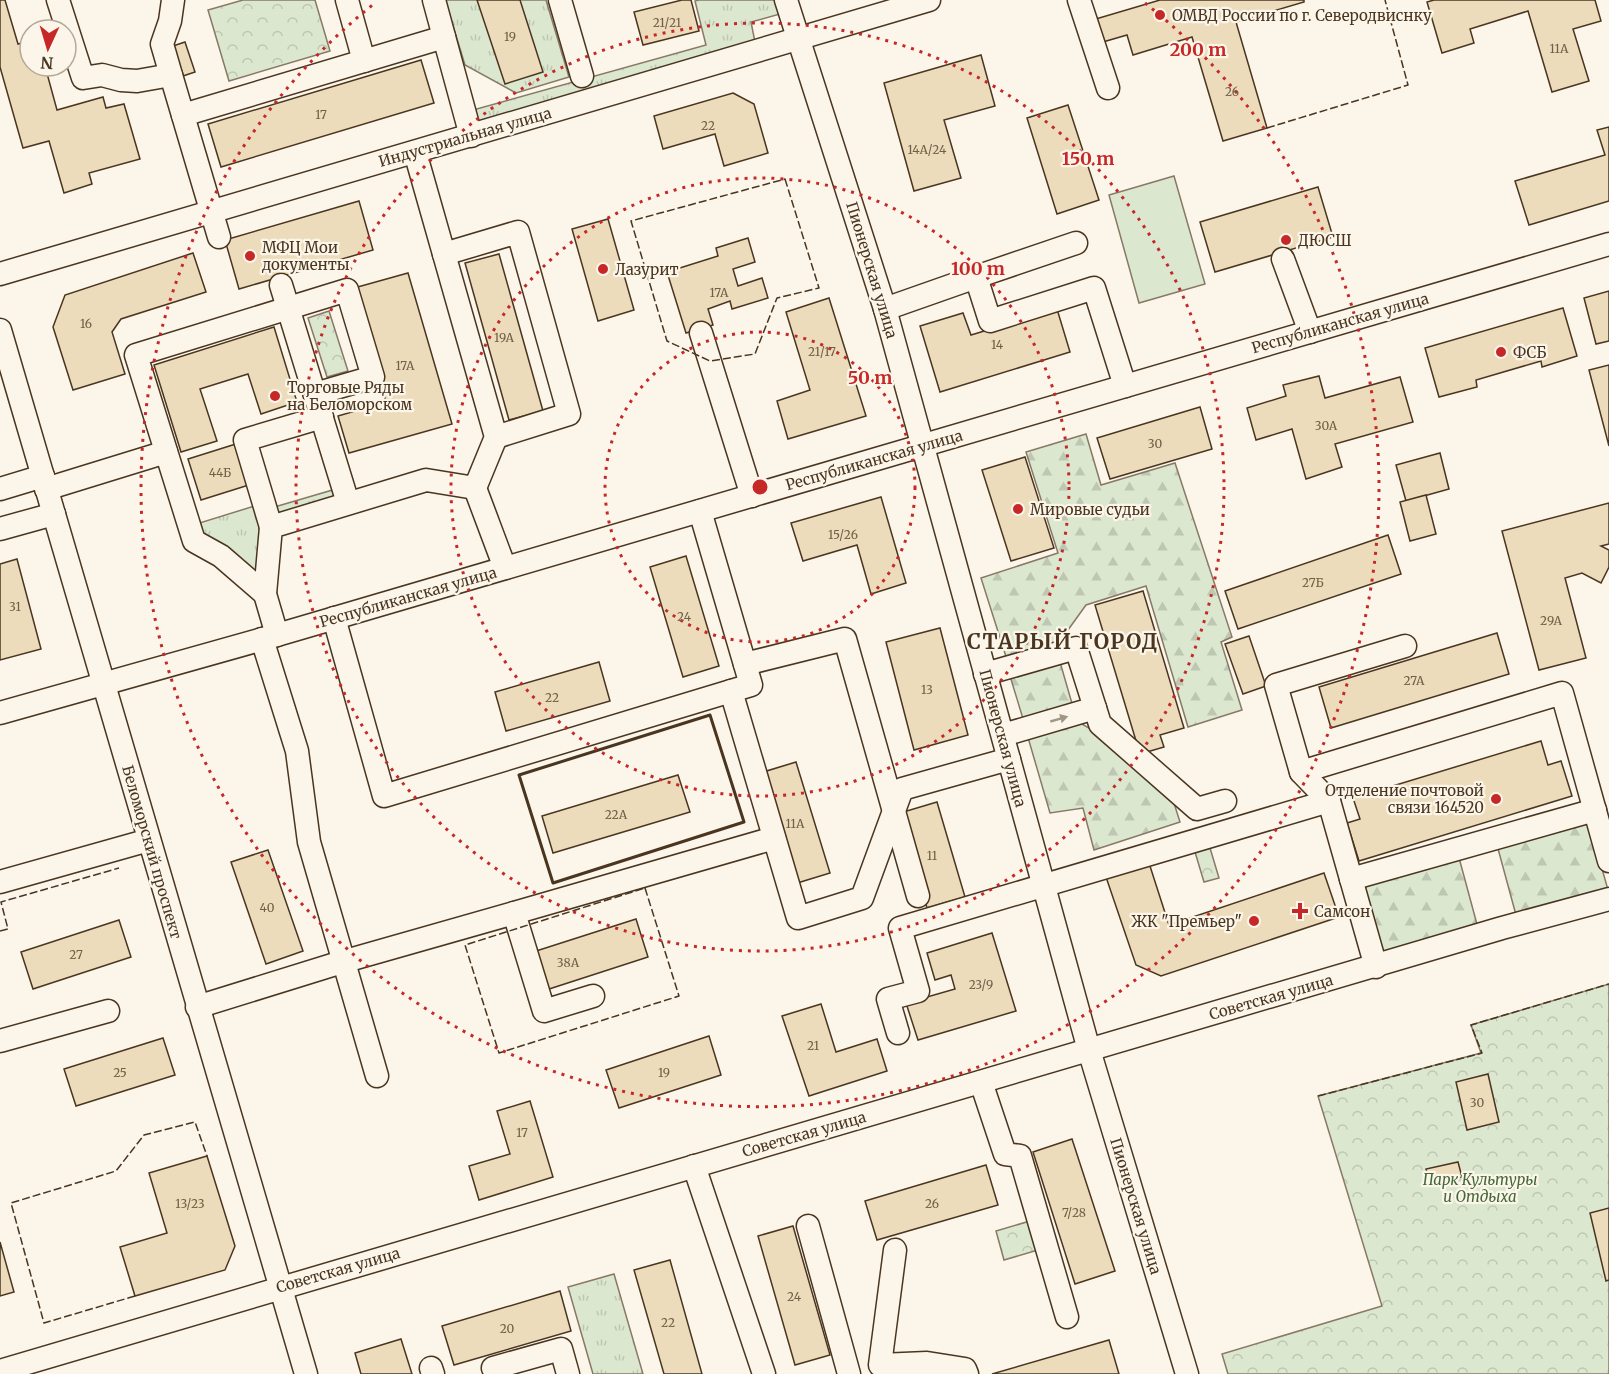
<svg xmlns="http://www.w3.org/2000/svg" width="1609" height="1374" viewBox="0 0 1609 1374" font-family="Merriweather,serif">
<defs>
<pattern id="grass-tufts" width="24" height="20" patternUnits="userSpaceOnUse" patternTransform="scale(1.5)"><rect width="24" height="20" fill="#dce7d0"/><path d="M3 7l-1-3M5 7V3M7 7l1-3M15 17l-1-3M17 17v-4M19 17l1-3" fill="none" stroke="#bec7b2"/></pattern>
<pattern id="forest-firs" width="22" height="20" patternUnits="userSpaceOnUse" patternTransform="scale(1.5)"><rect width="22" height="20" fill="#dce7d0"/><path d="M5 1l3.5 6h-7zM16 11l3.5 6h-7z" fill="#bec7b2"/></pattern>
<pattern id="park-crowns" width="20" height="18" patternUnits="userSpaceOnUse" patternTransform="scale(1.5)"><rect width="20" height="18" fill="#dce7d0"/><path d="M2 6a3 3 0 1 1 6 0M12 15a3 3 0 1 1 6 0" fill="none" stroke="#bec7b2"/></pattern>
</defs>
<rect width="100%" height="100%" fill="#fbf6e9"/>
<g fill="url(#grass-tufts)" stroke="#887966" stroke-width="1.5">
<path d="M 445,0 L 546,0 L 569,77 L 516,93 L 465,65 Z"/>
<path d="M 699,0 L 776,0 L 780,14 L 751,22 L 755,42 L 476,123 L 473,110 L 706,45 L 695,1 Z"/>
<path d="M 336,489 L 340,501 L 275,521 L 271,508 Z"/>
<path d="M 261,504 L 262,587 L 193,525 Z"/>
<path d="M 614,1274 L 643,1374 L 593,1374 L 568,1287 Z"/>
</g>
<g fill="url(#forest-firs)" stroke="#887966" stroke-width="1.5">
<path d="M 1086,434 L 1101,485 L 1175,463 L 1232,637 L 1221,642 L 1242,710 L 1188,727 L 1146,586 L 1086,605 L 1055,648 L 1008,663 L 981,578 L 1058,553 L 1026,452 Z"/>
<path d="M 1060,662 L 1073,707 L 1024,722 L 1010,676 Z"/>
<path d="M 1075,720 L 1096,732 L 1173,800 L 1180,822 L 1094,850 L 1083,808 L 1050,813 L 1027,734 Z"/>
<path d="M 1588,819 L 1608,890 L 1516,915 L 1497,845 Z"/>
<path d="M 1458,854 L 1478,928 L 1382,955 L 1361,882 Z"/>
</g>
<g fill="url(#park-crowns)" stroke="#887966" stroke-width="1.5">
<path d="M 243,0 L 315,0 L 330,51 L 229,81 L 208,10 Z"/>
<path d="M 329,311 L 348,371 L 327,377 L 308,318 Z"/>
<path d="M 1210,848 L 1219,878 L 1204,882 L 1195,852 Z"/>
<path d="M 1609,984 L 1609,1374 L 1228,1374 L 1222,1354 L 1382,1306 L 1318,1096 L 1481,1053 L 1471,1025 Z"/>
<path d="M 1030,1221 L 1038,1250 L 1004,1260 L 996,1231 Z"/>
</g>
<path fill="#dce7d0" stroke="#887966" stroke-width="1.5" d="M 1174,176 L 1205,284 L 1139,303 L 1109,195 Z"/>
<g fill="#ecdcbc" stroke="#4a3520" stroke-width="1.5">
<path d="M 0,0 L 5,0 L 18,44 L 30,41 L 30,66 L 45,66 L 57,110 L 103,97 L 106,108 L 124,104 L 140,159 L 89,173 L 92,184 L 64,193 L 49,141 L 23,148 L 0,67 Z"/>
<path d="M 477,0 L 520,0 L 543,72 L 505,84 Z"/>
<path d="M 682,0 L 691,0 L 699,31 L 643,45 L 634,12 Z"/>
<path d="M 1160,0 L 1304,0 L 1304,2 L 1236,22 L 1267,128 L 1223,141 L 1192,37 L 1133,55 L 1127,35 L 1096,44 L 1089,21 Z"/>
<path d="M 1434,0 L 1595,0 L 1601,21 L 1573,29 L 1589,81 L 1552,92 L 1528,11 L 1470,29 L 1474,43 L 1442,53 L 1427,2 Z"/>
<path d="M 185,42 L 195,72 L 177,78 L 167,48 Z"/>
<path d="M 981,55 L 995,106 L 944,120 L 961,178 L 914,191 L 884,83 Z"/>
<path d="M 421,60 L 434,103 L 221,167 L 208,124 Z"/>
<path d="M 733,93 L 754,104 L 768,153 L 724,166 L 715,134 L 663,149 L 654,116 Z"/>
<path d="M 1068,105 L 1099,200 L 1057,214 L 1027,118 Z"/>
<path d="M 1609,127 L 1609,201 L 1529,225 L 1515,181 L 1605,155 L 1597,130 Z"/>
<path d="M 1318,187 L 1333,237 L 1215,272 L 1200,222 Z"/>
<path d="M 359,201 L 373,250 L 239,289 L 225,240 Z"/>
<path d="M 608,219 L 634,310 L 598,321 L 572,229 Z"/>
<path d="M 748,238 L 755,262 L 733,269 L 738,286 L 762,278 L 768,298 L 732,309 L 730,301 L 708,309 L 713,325 L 686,333 L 667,272 L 718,256 L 716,248 Z"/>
<path d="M 193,253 L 206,292 L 121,319 L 112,332 L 125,374 L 73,390 L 53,327 L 65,295 Z"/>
<path d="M 499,254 L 543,411 L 509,420 L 465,263 Z"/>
<path d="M 408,273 L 452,424 L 349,453 L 338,416 L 386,402 L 354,288 Z"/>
<path d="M 1609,291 L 1609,341 L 1596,344 L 1584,298 Z"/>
<path d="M 829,298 L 866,416 L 788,439 L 777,401 L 810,390 L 786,312 Z"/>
<path d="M 1563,308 L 1577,356 L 1542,367 L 1541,361 L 1476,380 L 1477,387 L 1439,397 L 1425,348 Z"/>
<path d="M 1057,309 L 1070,352 L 940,392 L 920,326 L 963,313 L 971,335 Z"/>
<path d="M 274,327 L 297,402 L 261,414 L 248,374 L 200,389 L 217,441 L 181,452 L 154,365 Z"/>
<path d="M 1609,365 L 1609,446 L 1589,370 Z"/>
<path d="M 1319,376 L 1325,398 L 1400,377 L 1413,422 L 1335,444 L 1342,467 L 1306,479 L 1292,429 L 1256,440 L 1247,408 L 1286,396 L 1283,385 Z"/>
<path d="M 1200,407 L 1212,449 L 1110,479 L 1097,438 Z"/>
<path d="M 239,443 L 252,484 L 201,500 L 188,459 Z"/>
<path d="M 1440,453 L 1449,489 L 1406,501 L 1396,465 Z"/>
<path d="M 1025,457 L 1054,548 L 1011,561 L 982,470 Z"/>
<path d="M 1426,495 L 1436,534 L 1410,541 L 1400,502 Z"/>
<path d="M 881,497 L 906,583 L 871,594 L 857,545 L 803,561 L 791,523 Z"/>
<path d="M 1609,503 L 1609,544 L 1601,546 L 1609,550 L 1609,567 L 1601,583 L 1582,573 L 1565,578 L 1586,658 L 1539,670 L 1502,531 Z"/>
<path d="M 1388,535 L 1401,574 L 1238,629 L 1225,591 Z"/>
<path d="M 686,556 L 719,666 L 683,677 L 650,567 Z"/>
<path d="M 17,559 L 41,649 L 0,660 L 0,564 Z"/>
<path d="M 1143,591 L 1184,728 L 1160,735 L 1164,747 L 1140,754 L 1095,605 Z"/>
<path d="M 940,628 L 968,735 L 914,750 L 886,642 Z"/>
<path d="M 1497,633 L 1509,674 L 1331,728 L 1319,687 Z"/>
<path d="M 1249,636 L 1266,686 L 1243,694 L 1225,644 Z"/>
<path d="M 599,662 L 610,701 L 506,731 L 495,692 Z"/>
<path d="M 1541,741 L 1548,765 L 1561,761 L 1572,796 L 1359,861 L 1347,823 L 1360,819 L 1353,798 Z"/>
<path d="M 796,762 L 830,873 L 794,884 L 760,773 Z"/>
<path d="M 678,775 L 690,812 L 553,853 L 542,816 Z"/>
<path d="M 937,802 L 965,897 L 927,908 L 900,813 Z"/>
<path d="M 268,850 L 303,951 L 266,964 L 231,862 Z"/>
<path d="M 1149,863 L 1169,925 L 1324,873 L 1339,917 L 1161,976 L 1136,965 L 1106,877 Z"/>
<path d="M 636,919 L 648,957 L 546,990 L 533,952 Z"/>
<path d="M 119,920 L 131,957 L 33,989 L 21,952 Z"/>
<path d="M 992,933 L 1016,1011 L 918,1040 L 906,1003 L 955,989 L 951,975 L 935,980 L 927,953 Z"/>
<path d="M 821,1004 L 836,1052 L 877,1039 L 887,1071 L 809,1096 L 782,1016 Z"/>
<path d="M 709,1036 L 721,1075 L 619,1108 L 606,1070 Z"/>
<path d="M 163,1038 L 175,1075 L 76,1106 L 64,1069 Z"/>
<path d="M 1488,1074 L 1499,1122 L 1467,1130 L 1456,1082 Z"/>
<path d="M 530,1101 L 553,1177 L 479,1200 L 469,1166 L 510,1154 L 497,1111 Z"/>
<path d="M 1072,1139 L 1115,1271 L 1075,1284 L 1033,1152 Z"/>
<path d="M 207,1156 L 235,1246 L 225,1270 L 135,1296 L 120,1247 L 167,1233 L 149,1173 Z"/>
<path d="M 1458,1162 L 1462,1177 L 1430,1185 L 1426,1169 Z"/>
<path d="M 986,1165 L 998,1205 L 877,1240 L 865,1201 Z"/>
<path d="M 1609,1208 L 1609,1280 L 1606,1281 L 1590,1213 Z"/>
<path d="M 793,1226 L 830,1355 L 795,1365 L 758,1236 Z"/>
<path d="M 0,1242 L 14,1292 L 0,1296 Z"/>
<path d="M 670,1260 L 702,1374 L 664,1374 L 634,1270 Z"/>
<path d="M 560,1291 L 571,1331 L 454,1365 L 442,1326 Z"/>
<path d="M 401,1339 L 412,1374 L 361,1374 L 355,1353 Z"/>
<path d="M 1109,1340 L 1119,1374 L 992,1374 Z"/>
</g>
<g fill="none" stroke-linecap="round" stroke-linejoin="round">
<defs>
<g id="minor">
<path d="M 58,0 L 83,78 L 102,75 L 121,80 L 137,81 L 171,75 L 219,237"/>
<path d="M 347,0 L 364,61"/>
<path d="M 434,0 L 471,136"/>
<path d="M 560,0 L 582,76"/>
<path d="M 786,0 L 885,309 L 1089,1050 L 1187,1374"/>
<path d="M 1079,0 L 1108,88"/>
<path d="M 171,75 L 162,44 L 170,21 L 173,0"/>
<path d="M 183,115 L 444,37"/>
<path d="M 444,254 L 518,232 L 569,414 L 496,437"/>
<path d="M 1283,259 L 1310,332"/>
<path d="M 0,274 L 929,0"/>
<path d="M 976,277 L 1076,243"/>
<path d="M 281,285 L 348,503"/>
<path d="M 885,309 L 976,277 L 990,321 L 1094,288 L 1125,386"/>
<path d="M 0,330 L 306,1374"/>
<path d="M 701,333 L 752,496"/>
<path d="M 475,488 L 505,568"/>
<path d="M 0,489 L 43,476"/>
<path d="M 46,489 L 166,452"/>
<path d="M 271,527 L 245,440 L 322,417"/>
<path d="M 0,529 L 54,514"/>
<path d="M 265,594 L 221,556 L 194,541 L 136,355 L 347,290 L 373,377 L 315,394"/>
<path d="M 334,618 L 384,796 L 751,685 L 700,511"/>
<path d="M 277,635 L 265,594 L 271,527 L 426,480 L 475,488 L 496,437 L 415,152"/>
<path d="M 262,639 L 297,751 L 309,842 L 377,1076"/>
<path d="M 745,664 L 845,639 L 918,896"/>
<path d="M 985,674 L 1076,648 L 1095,708 L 1003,735"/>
<path d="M 731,691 L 798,918 L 862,898 L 902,789 L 1009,759"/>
<path d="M 1095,708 L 1100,724 L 1197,809 L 1225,801"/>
<path d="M 0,713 L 277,635 L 1609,244"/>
<path d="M 1301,772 L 1276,685 L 1405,646"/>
<path d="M 1351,879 L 1595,810"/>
<path d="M 0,882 L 149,840"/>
<path d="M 514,913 L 774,838"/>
<path d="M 1376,967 L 1329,801 L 1301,772 L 1562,693 L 1609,861"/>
<path d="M 197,1007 L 342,962 L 514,913 L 544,1011 L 593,996"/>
<path d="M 898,1033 L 888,999 L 918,991 L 900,928 L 1329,801"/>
<path d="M 0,1041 L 108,1011"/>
<path d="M 981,1082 L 1005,1154 L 1020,1156 L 1067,1317"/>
<path d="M 694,1166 L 764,1374"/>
<path d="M 808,1226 L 849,1374"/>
<path d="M 895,1250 L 880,1365 L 927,1363 L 965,1369 L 967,1374"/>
<path d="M 431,1368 L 433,1374"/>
<path d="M 493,1368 L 561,1349 L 568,1374"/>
<path d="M 0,1371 L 1502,928 L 1609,899"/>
</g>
</defs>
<use href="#minor" stroke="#4a3520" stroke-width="25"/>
<use href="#minor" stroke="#fbf6e9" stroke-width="22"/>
<g stroke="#4a3520" stroke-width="1.5" stroke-dasharray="8 3" stroke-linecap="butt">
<path d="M 1267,128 L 1408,85 L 1385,0"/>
<path d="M 785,179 L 819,288 L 777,298 L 755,354 L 710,361 L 667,341 L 631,221 Z"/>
<path d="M 645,888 L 679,996 L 499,1053 L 465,945 Z"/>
<path d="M 0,931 L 8,929 L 1,902 L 119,868"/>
<path d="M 1318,1096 L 1482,1053 L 1471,1025 L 1609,984"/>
<path d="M 135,1296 L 44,1323 L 11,1203 L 116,1171 L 144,1135 L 195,1122 L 207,1156"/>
</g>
<path stroke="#4a3520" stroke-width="3" d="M 710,715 L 744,822 L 553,883 L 519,775 Z"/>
</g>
<defs><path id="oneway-solid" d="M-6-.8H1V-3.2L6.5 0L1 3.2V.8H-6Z" transform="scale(1.5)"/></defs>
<use fill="#a29684" href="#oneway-solid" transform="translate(1059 719) rotate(-16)"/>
<g fill="none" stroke="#c62828" stroke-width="3" stroke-dasharray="3 6">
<circle cx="760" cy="487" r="155"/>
<circle cx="760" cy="487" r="309"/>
<circle cx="760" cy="487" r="464"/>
<path d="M1145 3A619 619 0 1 1 375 3"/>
</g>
<g fill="#c62828" stroke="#fbf6e9" stroke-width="2">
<circle cx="1160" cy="15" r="6"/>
<circle cx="1286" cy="240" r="6"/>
<circle cx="250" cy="256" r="6"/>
<circle cx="603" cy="269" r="6"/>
<circle cx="1501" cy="352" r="6"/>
<circle cx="275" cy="396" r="6"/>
<circle cx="1018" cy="509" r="6"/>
<circle cx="1496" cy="799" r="6"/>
<path d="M1297 902h6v6h6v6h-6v6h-6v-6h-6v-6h6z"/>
<circle cx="1254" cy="921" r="6"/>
</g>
<g text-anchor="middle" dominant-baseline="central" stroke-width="4.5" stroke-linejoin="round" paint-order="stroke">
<g font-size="12" fill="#725f47">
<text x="667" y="22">21/21</text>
<text x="510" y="36">19</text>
<text x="1559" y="48">11А</text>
<text x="1232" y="91">26</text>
<text x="321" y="114">17</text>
<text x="708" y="125">22</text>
<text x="927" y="149">14А/24</text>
<text x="719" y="292">17А</text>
<text x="86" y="323">16</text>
<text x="504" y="337">19А</text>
<text x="997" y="344">14</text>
<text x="822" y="351">21/17</text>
<text x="405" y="365">17А</text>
<text x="1326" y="425">30А</text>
<text x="1155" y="443">30</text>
<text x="220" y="472">44Б</text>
<text x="843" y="534">15/26</text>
<text x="1313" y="582">27Б</text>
<text x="15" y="606">31</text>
<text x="684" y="616">24</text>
<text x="1551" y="620">29А</text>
<text x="1414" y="680">27А</text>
<text x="927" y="689">13</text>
<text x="552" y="697">22</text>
<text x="616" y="814">22А</text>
<text x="795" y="823">11А</text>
<text x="932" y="855">11</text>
<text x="267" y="907">40</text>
<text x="76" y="954">27</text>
<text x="568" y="962">38А</text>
<text x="981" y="984">23/9</text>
<text x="813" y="1045">21</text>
<text x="120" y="1072">25</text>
<text x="664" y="1072">19</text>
<text x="1477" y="1102">30</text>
<text x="522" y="1132">17</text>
<text x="190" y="1203">13/23</text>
<text x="932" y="1203">26</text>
<text x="1074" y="1212">7/28</text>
<text x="794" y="1296">24</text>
<text x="668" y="1322">22</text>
<text x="507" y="1328">20</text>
</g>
<g font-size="15" fill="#4a3520" stroke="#fbf6e9" text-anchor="start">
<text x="1172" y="15">ОМВД России по г. Северодвиснку</text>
<text x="1298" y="240">ДЮСШ</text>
<text x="262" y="247">МФЦ Мои<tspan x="262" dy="17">документы</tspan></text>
<text x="615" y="269">Лазурит</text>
<text x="1513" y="352">ФСБ</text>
<text x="287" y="387">Торговые Ряды<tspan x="287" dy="17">на Беломорском</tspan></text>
<text x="1030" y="509">Мировые судьи</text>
<text x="1484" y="790" text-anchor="end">Отделение почтовой<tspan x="1484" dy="17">связи 164520</tspan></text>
<text x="1314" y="911">Самсон</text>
<text x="1242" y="921" text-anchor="end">ЖК "Премьер"</text>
</g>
<g font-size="15" fill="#4a3520" stroke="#fbf6e9">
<text transform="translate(465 137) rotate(-16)">Индустриальная улица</text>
<text transform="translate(872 270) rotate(73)">Пионерская улица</text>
<text transform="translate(1340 323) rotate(-16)">Республиканская улица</text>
<text transform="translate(874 460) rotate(-16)">Республиканская улица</text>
<text transform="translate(408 597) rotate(-16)">Республиканская улица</text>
<text transform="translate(1003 738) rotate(75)">Пионерская улица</text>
<text transform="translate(152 852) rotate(74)">Беломорский проспект</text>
<text transform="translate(1271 997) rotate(-16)">Советская улица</text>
<text transform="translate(804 1134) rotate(-16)">Советская улица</text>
<text transform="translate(1136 1206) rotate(73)">Пионерская улица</text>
<text transform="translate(338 1270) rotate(-16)">Советская улица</text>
</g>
<g font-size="15" font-style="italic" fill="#436837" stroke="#fbf6e9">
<text x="1480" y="1179">Парк Культуры<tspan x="1480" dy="17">и Отдыха</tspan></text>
</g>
<g font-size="21" font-weight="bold" letter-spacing="1.5" fill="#4a3520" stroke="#fbf6e9">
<text x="1063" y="641">СТАРЫЙ ГОРОД</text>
</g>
</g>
<circle cx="760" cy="487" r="9" fill="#c62828" stroke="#fbf6e9" stroke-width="3"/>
<g font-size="18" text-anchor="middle" font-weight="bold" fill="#c62828" stroke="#fbf6e9" stroke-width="4.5" stroke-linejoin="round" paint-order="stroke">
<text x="1198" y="56">200 m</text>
<text x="1088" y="165">150 m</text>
<text x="978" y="275">100 m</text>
<text x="870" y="384">50 m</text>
</g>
<g transform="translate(48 48) rotate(184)"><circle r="28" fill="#fbf6e9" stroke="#b4a999" stroke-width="1.5"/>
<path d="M0-4.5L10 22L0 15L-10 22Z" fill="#c62828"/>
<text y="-9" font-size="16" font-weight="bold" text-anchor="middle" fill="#4a3520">N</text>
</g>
</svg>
